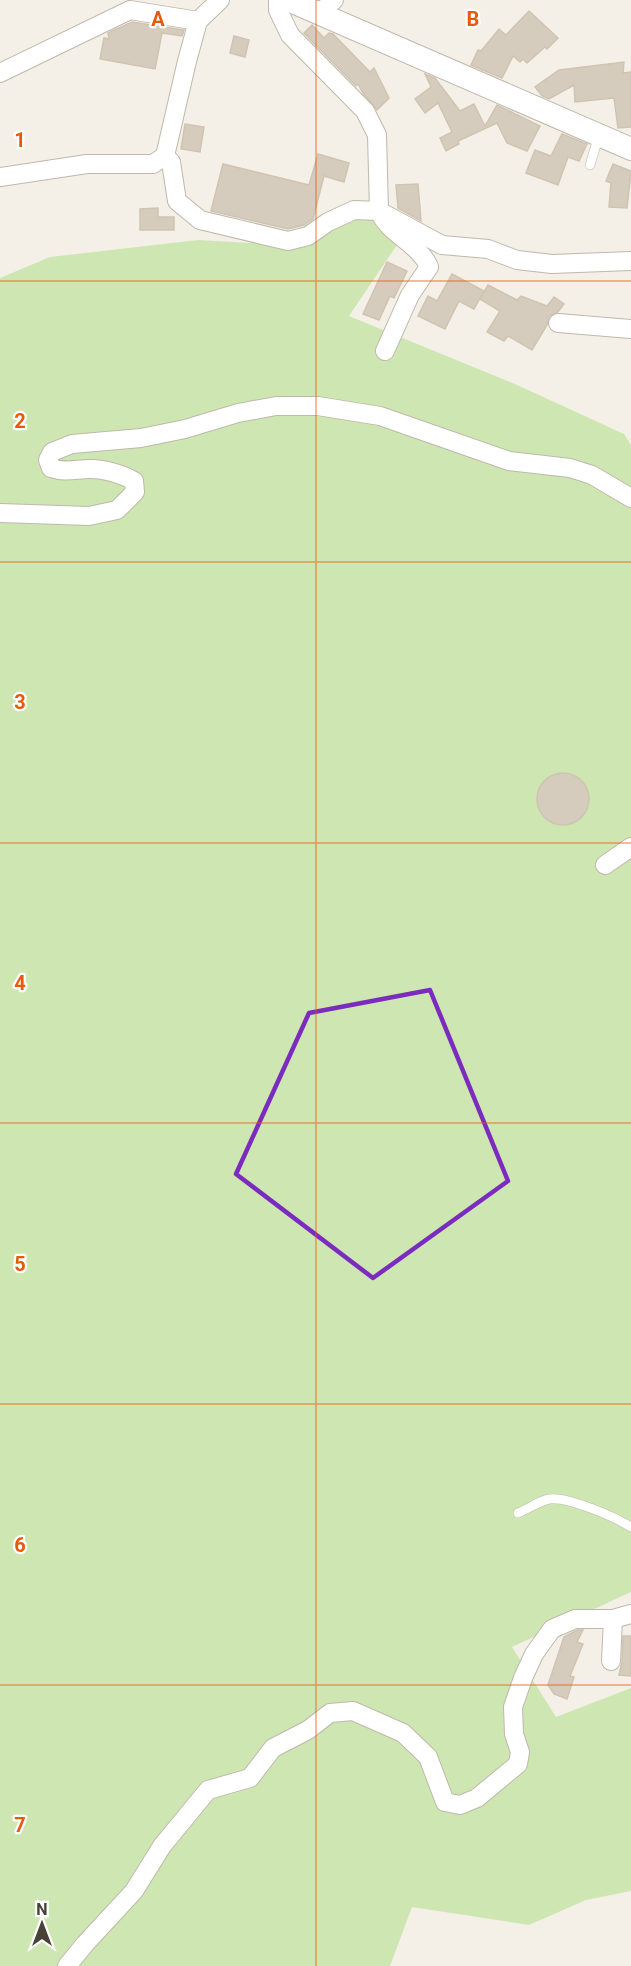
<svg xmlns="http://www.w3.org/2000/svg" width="631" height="1966" viewBox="0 0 631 1966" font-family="Roboto,sans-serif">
<rect width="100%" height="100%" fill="#f4f0e8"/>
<path fill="#cee7b2" d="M 369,214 L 399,242 L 349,316 L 515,384 L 624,434 L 631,445 L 631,1592 L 512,1647 L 556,1717 L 631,1688 L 631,1891 L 586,1900 L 529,1925 L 412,1907 L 390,1966 L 0,1966 L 0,278 L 50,257 L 198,240 L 288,245 L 338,223 Z"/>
<g fill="#d5ccbe" stroke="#d0c4b1" stroke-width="1.5">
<path d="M 529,11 L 558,38 L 547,49 L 545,47 L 527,63 L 523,59 L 520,62 L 513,56 L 502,78 L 471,65 L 478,50 L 481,51 L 499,29 L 506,35 Z"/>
<path d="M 132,22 L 184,30 L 182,36 L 162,33 L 155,69 L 100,59 L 104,38 L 109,39 L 108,33 Z"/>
<path d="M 312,25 L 324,38 L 329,33 L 333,34 L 370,72 L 374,68 L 389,98 L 377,110 L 363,93 L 358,84 L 356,86 L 304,33 Z"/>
<path d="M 234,36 L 249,40 L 245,57 L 230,53 Z"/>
<path d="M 624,62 L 623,73 L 631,72 L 631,127 L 618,128 L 614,98 L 575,102 L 574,85 L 549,99 L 542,96 L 535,87 L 559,70 Z"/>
<path d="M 425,74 L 435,78 L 460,111 L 474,104 L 485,126 L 497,105 L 540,126 L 527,151 L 507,143 L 497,123 L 458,141 L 459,144 L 446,151 L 440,138 L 452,132 L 438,103 L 425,113 L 415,99 L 431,87 Z"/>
<path d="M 185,124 L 204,127 L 200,152 L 181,149 Z"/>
<path d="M 562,134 L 587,144 L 579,161 L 568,157 L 558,185 L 526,173 L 535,150 L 551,156 Z"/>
<path d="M 318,154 L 349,163 L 344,182 L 324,176 L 313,219 L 304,225 L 288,229 L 211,211 L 223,164 L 309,185 Z"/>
<path d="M 613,164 L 631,171 L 627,208 L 609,207 L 611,183 L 606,181 Z"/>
<path d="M 418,184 L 420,208 L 421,221 L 398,208 L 396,185 Z"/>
<path d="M 158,208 L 158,217 L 174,217 L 174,230 L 140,230 L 140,209 Z"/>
<path d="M 387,262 L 407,271 L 394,298 L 390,296 L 379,320 L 363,314 Z"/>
<path d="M 452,274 L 484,291 L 474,309 L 459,301 L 445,329 L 418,316 L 428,296 L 437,301 Z"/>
<path d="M 488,285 L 517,300 L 521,296 L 547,306 L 554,297 L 564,304 L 558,312 L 549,316 L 547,325 L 532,350 L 508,336 L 504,341 L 487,332 L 500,311 L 480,299 Z"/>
<circle cx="563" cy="799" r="26"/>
<path d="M 577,1630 L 583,1630 L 577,1642 L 583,1644 L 570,1676 L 574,1677 L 567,1699 L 554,1694 L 548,1685 L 564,1637 Z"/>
<path d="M 623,1636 L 631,1636 L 631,1676 L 619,1675 L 622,1662 Z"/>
</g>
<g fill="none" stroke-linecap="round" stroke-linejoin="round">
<defs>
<g id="service">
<path d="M 590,165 L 599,135"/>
<path d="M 518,1513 C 528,1509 539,1501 549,1499 C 567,1496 615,1517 631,1527"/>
</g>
<g id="minor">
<path d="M 278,0 L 278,10 L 290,35 L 365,111 L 377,135 L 379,211 C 389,235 419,243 429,267 L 410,295 L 385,351"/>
<path d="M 319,14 L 334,0"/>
<path d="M 0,73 L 130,10 L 198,21"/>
<path d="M 165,156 L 187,61 L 198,21 L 220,0"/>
<path d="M 0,177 L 87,164 L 153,164 L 165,156 L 171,162 L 177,201 L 200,220 L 288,241 L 308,236 L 328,222 L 354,210 L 379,211 L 442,245 L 488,249 L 517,260 L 552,264 L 631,261"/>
<path d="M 558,323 L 631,329"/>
<path d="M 0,513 L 89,516 L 117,510 L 135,492 L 134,481 C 122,474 104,469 91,469 C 76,469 66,473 51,468 L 48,460 L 52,452 L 72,444 L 141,438 L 185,429 L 238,413 L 276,406 L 318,406 L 380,416 L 509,461 L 570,468 L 592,475 L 631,498"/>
<path d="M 605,865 L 631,847"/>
<path d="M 611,1661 L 613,1619"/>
<path d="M 67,1966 L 85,1944 L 134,1891 L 162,1846 L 208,1790 L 250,1778 L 273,1748 L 308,1730 L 330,1713 L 353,1711 L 403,1733 L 428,1757 L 445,1802 L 460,1805 L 477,1798 L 518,1764 L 520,1752 L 514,1734 L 513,1707 L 523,1678 L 534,1654 L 552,1629 L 575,1619 L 613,1619 L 631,1614"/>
</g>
<path id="tertiary" d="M 288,0 L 631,149"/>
</defs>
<use href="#service" stroke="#bfb8ab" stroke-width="10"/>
<use href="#minor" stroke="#bfb8ab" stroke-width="20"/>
<use href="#tertiary" stroke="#bfb8ab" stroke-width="24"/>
<use href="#service" stroke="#fff" stroke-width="9"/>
<use href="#minor" stroke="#fff" stroke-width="18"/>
<use href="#tertiary" stroke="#fff" stroke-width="22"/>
</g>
<path fill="none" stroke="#7b2cbf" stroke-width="4.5" stroke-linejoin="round" d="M 430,990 L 508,1181 L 373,1278 L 236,1174 L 309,1013 Z"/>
<path fill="none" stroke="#e8590c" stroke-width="1.5" stroke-opacity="0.55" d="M 316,0 L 316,1966M 0,281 L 631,281M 0,562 L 631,562M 0,843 L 631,843M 0,1123 L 631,1123M 0,1404 L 631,1404M 0,1685 L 631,1685"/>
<g font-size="20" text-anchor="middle" font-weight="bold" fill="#e8590c" stroke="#fff" stroke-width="4.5" stroke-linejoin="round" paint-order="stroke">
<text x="158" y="26">A</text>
<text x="473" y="26">B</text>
<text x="20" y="147">1</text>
<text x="20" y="428">2</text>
<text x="20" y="709">3</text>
<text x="20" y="990">4</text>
<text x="20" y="1271">5</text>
<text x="20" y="1552">6</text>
<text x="20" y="1832">7</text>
</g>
<g transform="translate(42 1924)" stroke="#ffffff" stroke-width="4.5" paint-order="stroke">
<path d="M0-4.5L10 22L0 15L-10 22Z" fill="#474137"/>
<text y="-9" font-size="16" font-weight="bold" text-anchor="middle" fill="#474137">N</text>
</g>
</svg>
